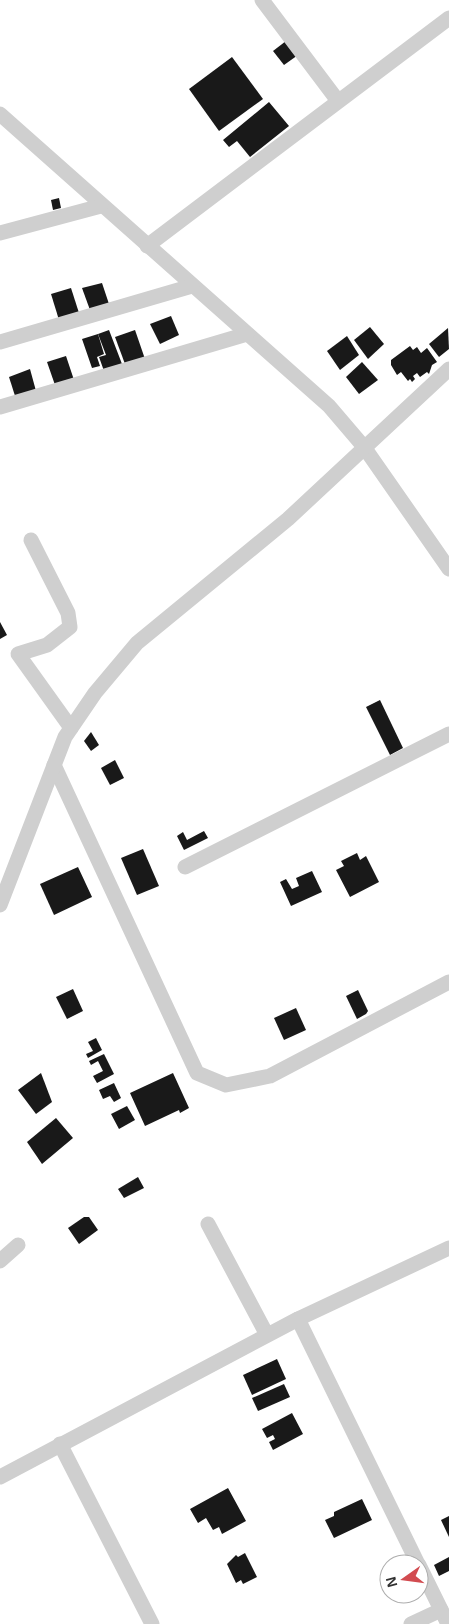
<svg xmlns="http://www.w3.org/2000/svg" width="449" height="1624" viewBox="0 0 449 1624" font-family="Arial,sans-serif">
<rect width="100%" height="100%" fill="#fff"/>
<g fill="#191919">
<path d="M 286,41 L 298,55 L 284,65 L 273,51 Z"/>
<path d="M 232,57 L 263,99 L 219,131 L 189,89 Z"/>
<path d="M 269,102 L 289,126 L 250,157 L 237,141 L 229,147 L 223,140 Z"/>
<path d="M 59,198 L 61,208 L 53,210 L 51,200 Z"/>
<path d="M 102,283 L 109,304 L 90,310 L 82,288 Z"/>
<path d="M 71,288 L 79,313 L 59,320 L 51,294 Z"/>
<path d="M 171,316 L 179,335 L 160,344 L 150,324 Z"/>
<path d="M 370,327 L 384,344 L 368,359 L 354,340 Z"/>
<path d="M 448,328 L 449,349 L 439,357 L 429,344 Z"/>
<path d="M 109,330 L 122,364 L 104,371 L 99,357 L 106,355 L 98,334 Z"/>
<path d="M 135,330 L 145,359 L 125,364 L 115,337 Z"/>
<path d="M 98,334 L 104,354 L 97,357 L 100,366 L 92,368 L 82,339 Z"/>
<path d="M 347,336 L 359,355 L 340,370 L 327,351 Z"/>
<path d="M 410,346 L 413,350 L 417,347 L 421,353 L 427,348 L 437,362 L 432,365 L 429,374 L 427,372 L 420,377 L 417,373 L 413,376 L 415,379 L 412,382 L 410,379 L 408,381 L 401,372 L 397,375 L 391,365 L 391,360 Z"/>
<path d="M 66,356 L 74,380 L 55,385 L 47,362 Z"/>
<path d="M 362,362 L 378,380 L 359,394 L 346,377 Z"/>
<path d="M 30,369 L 36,391 L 16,399 L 9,377 Z"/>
<path d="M 0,622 L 7,635 L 0,639 Z"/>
<path d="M 380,700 L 403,748 L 390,755 L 366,707 Z"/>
<path d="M 91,732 L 99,745 L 91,751 L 84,741 Z"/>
<path d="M 115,760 L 124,778 L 110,785 L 101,768 Z"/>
<path d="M 204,831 L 208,838 L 184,850 L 177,836 L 183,832 L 187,840 Z"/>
<path d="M 143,849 L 159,886 L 137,895 L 121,858 Z"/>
<path d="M 357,853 L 360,860 L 366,856 L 379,882 L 350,897 L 336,870 L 344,866 L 341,861 Z"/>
<path d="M 78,867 L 92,897 L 54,915 L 40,884 Z"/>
<path d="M 312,871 L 322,892 L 291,906 L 280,882 L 286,879 L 292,889 L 299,886 L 296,878 Z"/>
<path d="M 73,989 L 83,1011 L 67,1019 L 56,997 Z"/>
<path d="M 358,990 L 368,1011 L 366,1014 L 357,1019 L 346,996 Z"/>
<path d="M 296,1008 L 306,1030 L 284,1040 L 274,1018 Z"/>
<path d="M 96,1038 L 102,1050 L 88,1058 L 86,1054 L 93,1051 L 88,1042 Z"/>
<path d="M 104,1054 L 114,1074 L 97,1083 L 93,1076 L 103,1071 L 98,1061 L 91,1065 L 89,1061 Z"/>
<path d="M 41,1073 L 52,1102 L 36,1114 L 18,1090 Z"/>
<path d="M 173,1073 L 189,1108 L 180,1113 L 179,1110 L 145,1126 L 130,1093 Z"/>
<path d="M 114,1083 L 121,1098 L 114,1102 L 110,1096 L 103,1099 L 99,1090 Z"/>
<path d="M 127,1106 L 135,1120 L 119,1129 L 111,1114 Z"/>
<path d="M 56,1118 L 73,1138 L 42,1164 L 27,1142 Z"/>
<path d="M 138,1177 L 144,1188 L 124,1198 L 118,1189 Z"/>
<path d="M 84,1217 L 89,1217 L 98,1230 L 79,1244 L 68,1228 Z"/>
<path d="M 277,1359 L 286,1379 L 252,1395 L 243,1375 Z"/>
<path d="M 284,1384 L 290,1397 L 258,1411 L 252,1398 Z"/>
<path d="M 292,1413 L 303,1434 L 273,1450 L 269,1442 L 275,1439 L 273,1435 L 267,1438 L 262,1429 Z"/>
<path d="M 228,1488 L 246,1521 L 222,1534 L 219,1527 L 213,1530 L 206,1518 L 198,1523 L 190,1509 Z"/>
<path d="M 362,1499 L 372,1520 L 334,1538 L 325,1520 L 334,1516 L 334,1512 Z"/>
<path d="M 449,1516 L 449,1537 L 441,1520 Z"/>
<path d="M 245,1553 L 257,1577 L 243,1584 L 241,1580 L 236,1583 L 227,1564 L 236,1555 L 238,1557 Z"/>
<path d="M 449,1557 L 449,1571 L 439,1576 L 434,1565 Z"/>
</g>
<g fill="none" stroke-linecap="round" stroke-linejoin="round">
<g stroke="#cfcfcf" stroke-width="15">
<path d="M 262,0 L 338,101"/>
<path d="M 0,114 L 329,406 L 364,447 L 449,569"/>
<path d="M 0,233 L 101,206"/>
<path d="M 147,246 L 449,18"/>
<path d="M 0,342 L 192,286"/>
<path d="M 0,407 L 247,334"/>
<path d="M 31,540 L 68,613 L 70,627 L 47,645 L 18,654 L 71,728"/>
<path d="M 54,765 L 197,1073 L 226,1085 L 270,1076 L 449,982"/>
<path d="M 185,867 L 449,734"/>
<path d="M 0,905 L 65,737 L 95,693 L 137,643 L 288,519 L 449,369"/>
<path d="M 208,1224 L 267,1335"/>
<path d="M 0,1261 L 18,1245"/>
<path d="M 298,1319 L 418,1564"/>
<path d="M 60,1444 L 152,1624"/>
<path d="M 0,1477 L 298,1319 L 449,1248"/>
<path d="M 419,1565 L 448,1624"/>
<path d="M 411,1624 L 441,1610"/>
</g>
</g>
<g transform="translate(404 1579) rotate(256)"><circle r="24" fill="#ffffff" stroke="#adadad"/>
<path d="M0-4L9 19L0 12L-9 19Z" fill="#d24b50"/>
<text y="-8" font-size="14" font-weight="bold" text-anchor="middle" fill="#323232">N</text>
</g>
</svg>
